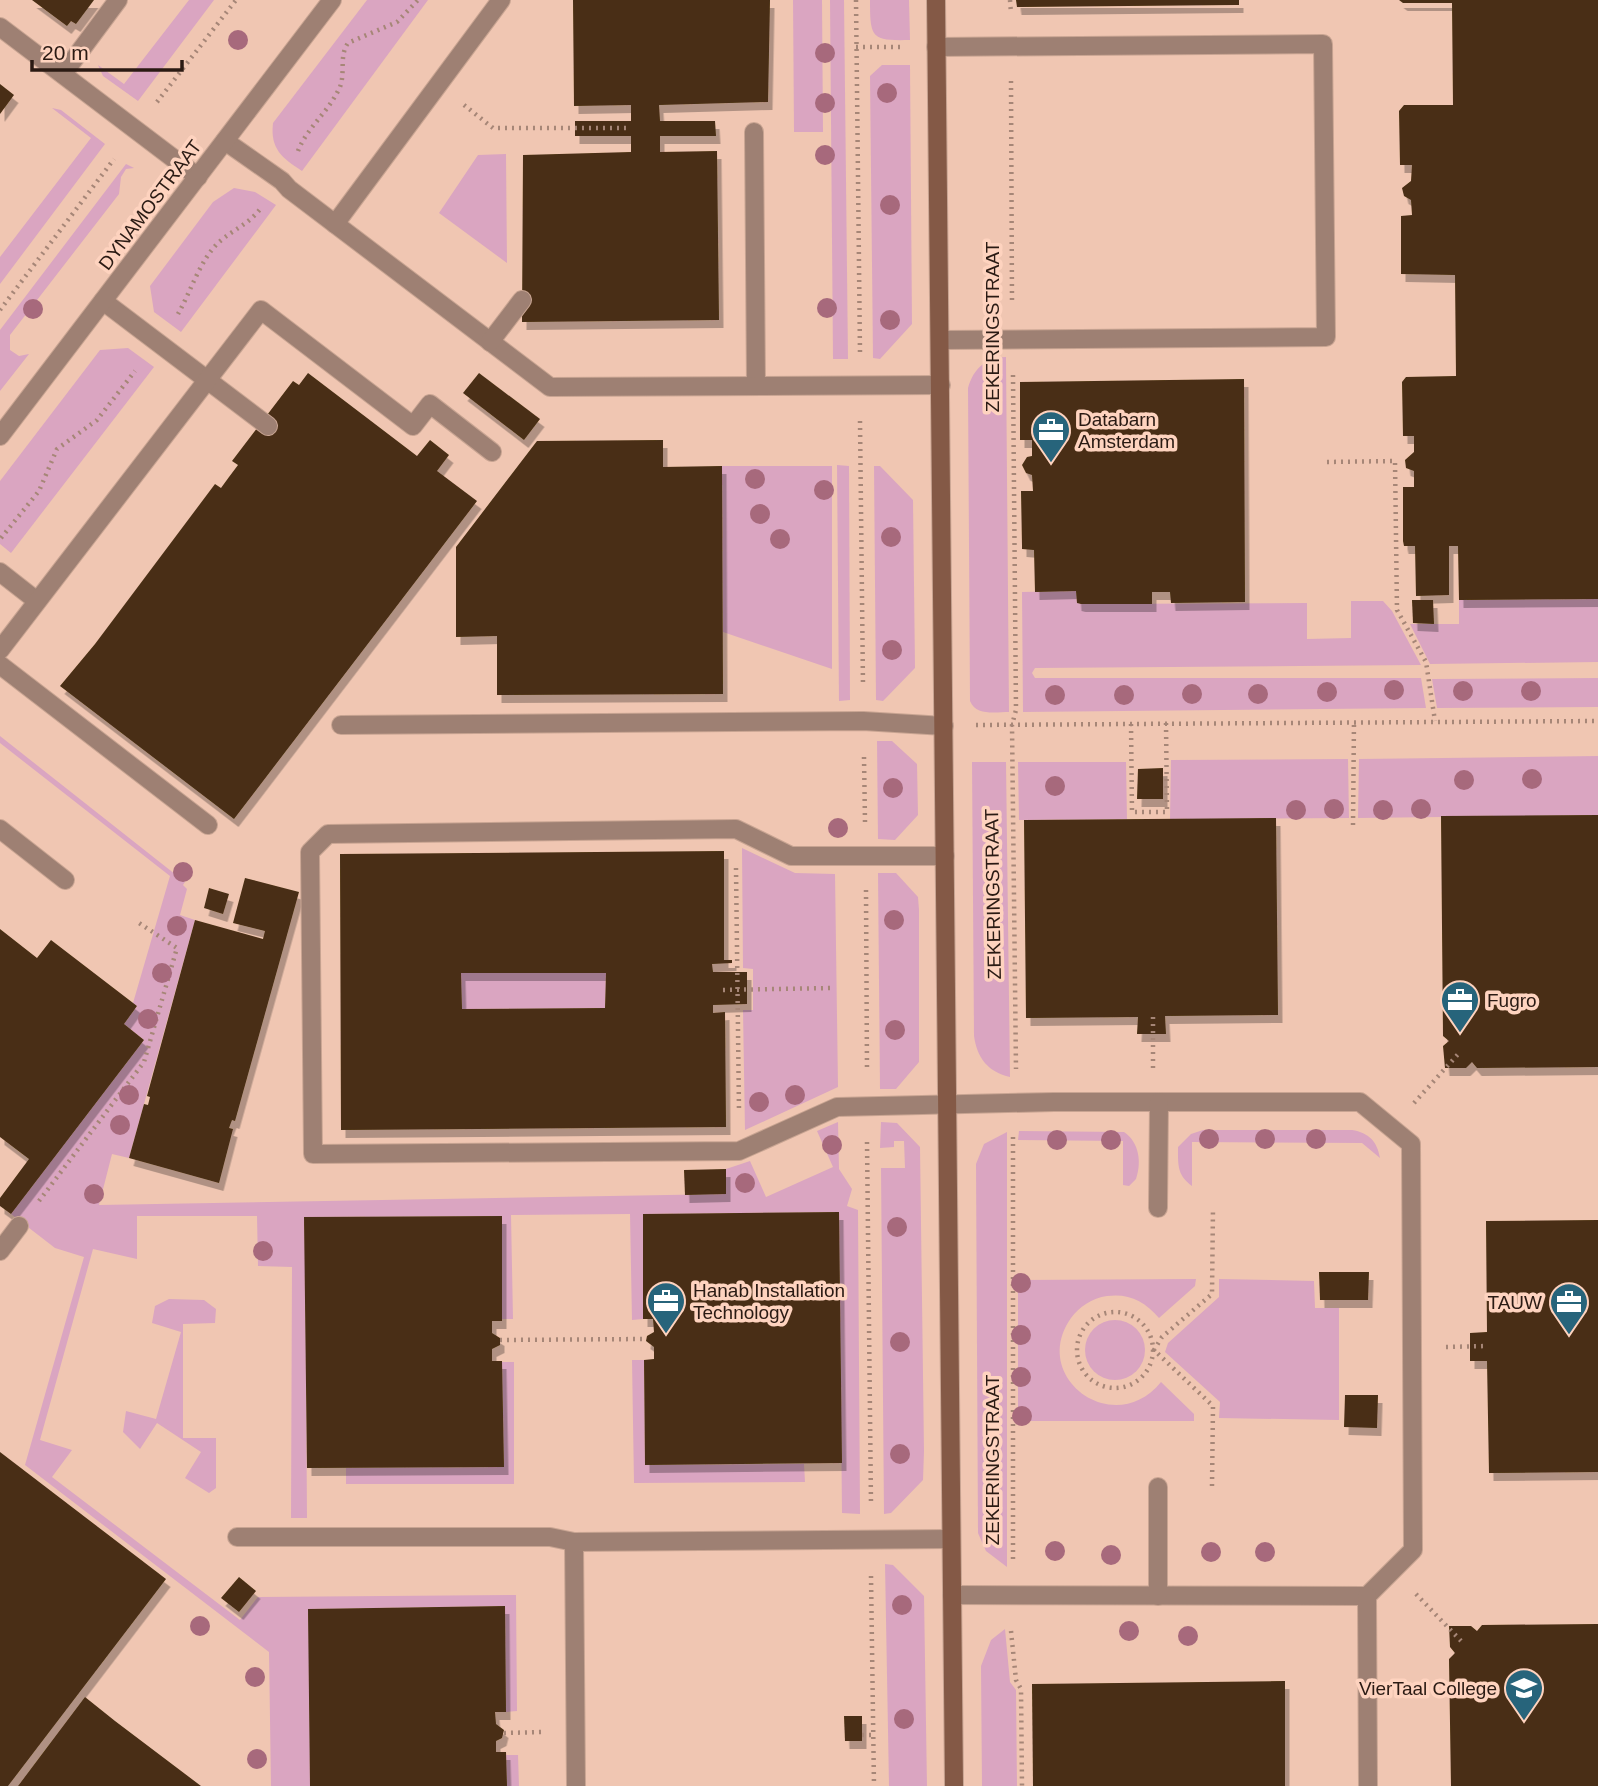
<svg xmlns="http://www.w3.org/2000/svg" width="1598" height="1786" viewBox="0 0 1598 1786" font-family="Helvetica,sans-serif">
<defs>
<filter id="shadow"><feDropShadow dx="4.5" dy="8" stdDeviation="0" flood-color="#0004"/></filter>
</defs>
<rect width="100%" height="100%" fill="#f0c6b2"/>
<g fill="#daa5c1">
<path d="M 189,0 L 214,0 L 138,101 L 103,76 L 98,65 L 124,84 Z"/>
<path d="M 367,0 L 428,0 L 302,171 C 282,158 270,149 273,123 Z"/>
<path d="M 793,0 L 822,0 L 823,132 L 794,132 Z"/>
<path d="M 830,0 L 844,0 L 848,359 L 833,359 Z"/>
<path d="M 870,0 L 909,0 L 910,40 C 871,41 870,38 870,0 Z"/>
<path d="M 882,65 L 910,65 L 912,324 L 880,359 L 873,358 L 870,76 Z"/>
<path d="M 52,108 L 61,110 L 105,144 L 0,284 L 0,257 L 91,138 Z"/>
<path d="M 506,154 L 506,155 L 507,263 L 439,213 L 478,155 Z"/>
<path d="M 126,164 L 134,168 L 126,169 L 121,177 L 119,194 L 10,335 L 10,350 L 19,356 L 29,354 L 0,391 L 0,330 Z"/>
<path d="M 234,188 L 255,192 L 276,205 L 181,332 L 154,312 L 150,286 L 213,202 Z"/>
<path d="M 128,348 L 154,367 L 11,553 L 0,544 L 0,481 L 100,350 Z"/>
<path d="M 1006,357 L 1009,712 C 995,712 976,716 970,701 L 968,388 C 974,368 985,358 1006,357 Z"/>
<path d="M 837,465 L 849,466 L 850,700 L 839,701 Z"/>
<path d="M 722,466 L 832,466 L 832,669 L 723,632 Z"/>
<path d="M 874,466 L 880,466 L 913,500 L 915,668 L 883,701 L 876,700 Z"/>
<path d="M 1076,591 L 1077,603 L 1082,604 L 1307,603 L 1307,639 L 1351,638 L 1351,601 L 1383,601 L 1392,611 L 1421,665 L 1035,668 L 1032,673 L 1035,678 L 1421,678 L 1426,708 L 1023,712 L 1022,592 Z"/>
<path d="M 1598,599 L 1598,662 L 1430,664 L 1410,624 L 1459,624 L 1459,600 Z"/>
<path d="M 1598,678 L 1598,707 L 1437,708 L 1432,679 Z"/>
<path d="M 0,736 L 185,882 L 183,885 L 187,889 L 180,915 L 195,920 L 129,1158 L 112,1154 L 99,1205 L 725,1194 L 726,1169 L 750,1161 L 766,1197 L 833,1167 L 817,1131 L 838,1122 L 839,1169 L 852,1189 L 847,1206 L 858,1210 L 860,1514 L 842,1513 L 839,1212 L 643,1214 L 643,1319 L 632,1320 L 630,1214 L 511,1215 L 513,1319 L 502,1319 L 501,1216 L 305,1217 L 307,1518 L 291,1518 L 292,1267 L 258,1266 L 257,1216 L 137,1216 L 137,1259 L 93,1249 L 40,1440 L 72,1450 L 52,1477 L 240,1620 L 258,1597 L 516,1595 L 517,1711 L 506,1712 L 505,1606 L 309,1609 L 310,1786 L 271,1786 L 269,1652 L 25,1465 L 84,1257 L 55,1248 L 11,1214 L 144,1040 L 124,1024 L 137,1006 L 133,1003 L 170,876 L 0,743 Z"/>
<path d="M 877,741 L 892,741 L 917,764 L 918,815 L 895,840 L 878,839 Z"/>
<path d="M 1598,756 L 1598,815 L 1358,818 L 1359,759 Z"/>
<path d="M 1348,759 L 1349,818 L 1170,819 L 1171,760 Z"/>
<path d="M 972,762 L 1006,762 L 1010,1077 C 988,1072 977,1058 974,1036 Z"/>
<path d="M 1018,762 L 1126,762 L 1127,819 L 1019,820 Z"/>
<path d="M 742,848 L 795,873 L 835,874 L 838,1087 L 745,1130 L 743,1010 L 753,1010 L 753,969 L 743,968 Z"/>
<path d="M 878,873 L 896,873 L 918,897 L 919,910 L 919,1062 L 896,1089 L 880,1089 Z"/>
<path d="M 461,973 L 606,973 L 605,1008 L 462,1009 Z"/>
<path d="M 881,1122 L 897,1123 L 920,1147 L 924,1451 L 923,1480 L 891,1513 L 884,1514 L 881,1168 L 905,1168 L 904,1141 L 894,1141 L 894,1147 L 880,1148 Z"/>
<path d="M 1203,1130 L 1352,1130 C 1369,1133 1377,1141 1380,1158 L 1362,1143 L 1192,1142 L 1192,1186 C 1177,1175 1178,1165 1178,1147 L 1191,1134 Z"/>
<path d="M 1019,1131 L 1124,1132 C 1139,1142 1142,1162 1136,1179 L 1129,1186 L 1123,1185 L 1123,1141 L 1018,1140 Z"/>
<path d="M 1007,1132 L 1007,1567 L 986,1551 L 978,1533 L 976,1164 L 984,1144 Z"/>
<path d="M 1196,1279 L 1195,1286 L 1159,1318 C 1145,1301 1128,1293 1107,1296 C 1092,1298 1079,1307 1071,1318 C 1029,1377 1114,1440 1161,1382 L 1194,1414 L 1194,1421 L 1018,1421 L 1018,1280 Z"/>
<path d="M 1219,1279 L 1314,1281 L 1315,1308 L 1339,1308 L 1339,1420 L 1219,1418 L 1220,1402 L 1165,1352 L 1168,1343 L 1219,1297 Z"/>
<path d="M 169,1299 L 204,1300 L 216,1309 L 215,1323 L 183,1324 L 183,1438 L 216,1438 L 216,1488 L 209,1493 L 185,1478 L 201,1452 L 157,1423 L 140,1449 L 123,1432 L 126,1411 L 156,1419 L 181,1332 L 152,1323 L 155,1306 Z"/>
<circle cx="1115" cy="1350" r="30"/>
<path d="M 632,1360 L 644,1360 L 645,1465 L 804,1464 L 805,1482 L 634,1483 Z"/>
<path d="M 502,1362 L 514,1362 L 514,1484 L 346,1484 L 346,1468 L 504,1467 Z"/>
<path d="M 885,1564 L 893,1565 L 924,1596 L 927,1786 L 889,1786 Z"/>
<path d="M 1005,1629 L 1010,1682 L 1016,1690 L 1017,1786 L 982,1786 L 981,1666 L 991,1640 Z"/>
<path d="M 506,1755 L 518,1755 L 519,1786 L 507,1786 Z"/>
</g>
<g fill="#482f13" fill-rule="evenodd" filter="url(#shadow)">
<path d="M 32,0 L 94,0 L 76,24 L 71,21 L 67,26 Z"/>
<path d="M 573,0 L 770,0 L 768,102 L 659,105 L 660,121 L 715,121 L 716,136 L 660,136 L 660,152 L 717,151 L 719,320 L 522,322 L 523,155 L 631,152 L 631,136 L 575,136 L 575,121 L 631,121 L 631,105 L 574,106 Z"/>
<path d="M 1016,0 L 1239,0 L 1239,5 L 1235,5 L 1021,7 L 1017,7 Z"/>
<path d="M 1399,0 L 1598,0 L 1598,599 L 1459,600 L 1458,546 L 1449,546 L 1449,595 L 1416,596 L 1415,546 L 1404,546 L 1403,541 L 1403,487 L 1414,487 L 1414,471 L 1406,468 L 1405,460 L 1414,452 L 1414,436 L 1403,436 L 1402,382 L 1406,377 L 1456,376 L 1455,275 L 1401,274 L 1401,216 L 1412,215 L 1411,200 L 1404,196 L 1402,188 L 1411,181 L 1412,165 L 1400,165 L 1399,111 L 1404,105 L 1453,105 L 1452,3 L 1403,3 Z"/>
<path d="M 0,84 L 14,95 L 0,114 Z"/>
<path d="M 308,373 L 417,456 L 430,440 L 449,455 L 437,471 L 477,501 L 234,819 L 60,686 L 95,644 L 215,484 L 221,488 L 229,477 L 238,465 L 232,461 L 293,381 L 299,385 Z"/>
<path d="M 479,373 L 540,419 L 524,440 L 463,393 Z"/>
<path d="M 1244,379 L 1245,602 L 1171,603 L 1170,592 L 1152,592 L 1152,604 L 1081,604 L 1077,603 L 1076,591 L 1035,592 L 1034,550 L 1022,549 L 1022,545 L 1021,491 L 1033,491 L 1032,475 L 1026,473 L 1022,465 L 1027,457 L 1032,456 L 1032,440 L 1020,440 L 1020,382 Z"/>
<path d="M 663,440 L 663,467 L 722,466 L 723,694 L 497,695 L 497,636 L 456,637 L 456,547 L 537,441 Z"/>
<path d="M 1412,600 L 1433,600 L 1434,624 L 1413,623 Z"/>
<path d="M 1163,768 L 1163,799 L 1137,799 L 1138,769 Z"/>
<path d="M 1598,815 L 1598,1067 L 1477,1068 L 1472,1062 L 1466,1068 L 1445,1068 L 1443,1046 L 1449,1041 L 1443,1036 L 1441,816 Z"/>
<path d="M 1276,818 L 1278,1015 L 1165,1016 L 1166,1034 L 1137,1034 L 1138,1017 L 1026,1018 L 1024,820 Z"/>
<path d="M 724,851 L 724,960 L 732,960 L 732,963 L 712,964 L 713,972 L 747,972 L 747,1004 L 713,1005 L 713,1013 L 725,1012 L 726,1127 L 341,1130 L 340,854 ZM 461,973 L 606,973 L 605,1008 L 462,1009 Z"/>
<path d="M 245,878 L 299,892 L 235,1121 L 232,1120 L 229,1128 L 233,1129 L 219,1183 L 129,1158 L 144,1104 L 148,1105 L 150,1097 L 147,1096 L 195,920 L 263,939 L 265,931 L 233,923 Z"/>
<path d="M 209,888 L 229,894 L 223,914 L 204,908 Z"/>
<path d="M 0,929 L 37,958 L 51,940 L 137,1006 L 124,1024 L 144,1040 L 11,1214 L 0,1206 L 0,1198 L 29,1159 L 0,1137 Z"/>
<path d="M 726,1169 L 726,1194 L 685,1195 L 684,1170 Z"/>
<path d="M 839,1212 L 842,1463 L 645,1465 L 644,1360 L 654,1359 L 654,1347 L 646,1341 L 647,1336 L 654,1332 L 653,1319 L 643,1319 L 643,1214 Z"/>
<path d="M 502,1216 L 502,1321 L 492,1321 L 492,1333 L 500,1338 L 500,1345 L 492,1349 L 492,1361 L 502,1361 L 504,1467 L 307,1468 L 304,1217 Z"/>
<path d="M 1598,1220 L 1598,1472 L 1489,1473 L 1487,1361 L 1470,1361 L 1470,1333 L 1487,1332 L 1486,1221 Z"/>
<path d="M 1319,1272 L 1369,1272 L 1368,1300 L 1320,1300 Z"/>
<path d="M 1345,1395 L 1378,1395 L 1377,1428 L 1344,1427 Z"/>
<path d="M 0,1452 L 166,1579 L 8,1786 L 0,1786 Z"/>
<path d="M 239,1577 L 256,1591 L 239,1612 L 221,1598 Z"/>
<path d="M 505,1606 L 506,1712 L 495,1712 L 496,1724 L 504,1730 L 502,1738 L 496,1741 L 496,1752 L 506,1752 L 507,1786 L 310,1786 L 308,1609 Z"/>
<path d="M 1598,1624 L 1598,1786 L 1451,1786 L 1449,1659 L 1455,1653 L 1450,1647 L 1449,1626 L 1471,1626 L 1477,1631 L 1482,1625 Z"/>
<path d="M 1285,1681 L 1285,1786 L 1033,1786 L 1032,1684 Z"/>
<path d="M 85,1697 L 115,1721 L 201,1786 L 18,1786 Z"/>
<path d="M 844,1716 L 862,1716 L 862,1741 L 845,1741 Z"/>
</g>
<g fill="none" stroke-linecap="round" stroke-linejoin="round">
<defs>
<g id="lane">
<path d="M 0,27 L 198,177"/>
<path d="M 936,47 L 1323,44 L 1326,337 L 941,340"/>
<path d="M 63,74 L 118,0"/>
<path d="M 754,132 L 756,386"/>
<path d="M 225,141 L 282,181 L 289,189 L 550,387 L 941,385"/>
<path d="M 335,224 L 501,0"/>
<path d="M 103,301 L 268,426"/>
<path d="M 490,342 L 522,300"/>
<path d="M 0,572 L 37,601"/>
<path d="M 0,650 L 261,310 L 413,426 L 430,404 L 492,452"/>
<path d="M 0,665 L 208,825"/>
<path d="M 341,725 L 863,721 L 944,726"/>
<path d="M 0,829 L 65,880"/>
<path d="M 945,856 L 791,856 L 736,829 L 328,834 L 310,852 L 313,1154 L 739,1151 L 837,1107 L 1054,1102 L 1360,1102 L 1411,1144 L 1413,1550 L 1367,1596 L 952,1595"/>
<path d="M 1158,1208 L 1159,1102"/>
<path d="M 0,1251 L 19,1226"/>
<path d="M 237,1537 L 550,1537 L 574,1542"/>
<path d="M 1158,1596 L 1158,1487"/>
<path d="M 1367,1596 L 1368,1786"/>
<path d="M 576,1786 L 574,1542 L 951,1539"/>
</g>
<path id="street" d="M 0,436 L 332,0"/>
<path id="secondary" d="M 936,0 L 954,1786"/>
</defs>
<use href="#lane" stroke="#c8a492" stroke-width="20"/>
<use href="#street" stroke="#c8a492" stroke-width="20"/>
<use href="#secondary" stroke="#c8a492" stroke-width="20"/>
<g stroke="#a68677" stroke-width="4.5" stroke-dasharray="2 5" stroke-linecap="butt">
<path d="M 856,0 L 860,353"/>
<path d="M 1010,0 L 1011,13"/>
<path d="M 856,47 L 904,47"/>
<path d="M 1011,81 L 1012,303"/>
<path d="M 157,102 L 236,0"/>
<path d="M 464,105 L 493,128 L 630,128"/>
<path d="M 298,151 C 307,128 327,113 338,91 C 347,76 338,57 348,43 L 397,22 L 418,0"/>
<path d="M 0,310 L 114,159"/>
<path d="M 178,314 C 191,291 200,260 219,242 C 234,229 249,224 261,208"/>
<path d="M 1013,375 L 1016,710 L 1012,725 L 1016,1069"/>
<path d="M 860,421 L 863,685"/>
<path d="M 1327,462 L 1395,461 L 1397,610 L 1426,662 L 1435,721"/>
<path d="M 1,538 L 39,491 L 57,449 L 97,420 L 135,371"/>
<path d="M 1131,724 L 1132,812 L 1167,812 L 1166,723"/>
<path d="M 976,725 L 1598,721"/>
<path d="M 864,757 L 865,822"/>
<path d="M 1353,825 L 1354,721"/>
<path d="M 736,868 L 739,1111"/>
<path d="M 866,890 L 867,1070"/>
<path d="M 723,990 L 831,988"/>
<path d="M 1153,1017 L 1153,1068"/>
<path d="M 1414,1103 L 1460,1052"/>
<path d="M 867,1142 L 871,1504"/>
<path d="M 39,1201 L 144,1062 L 177,948 L 136,921"/>
<circle cx="1115" cy="1350" r="38"/>
<path d="M 500,1340 L 646,1339"/>
<path d="M 1446,1347 L 1488,1346"/>
<path d="M 1212,1486 L 1213,1406 L 1154,1350 L 1162,1337 L 1212,1294 L 1213,1209"/>
<path d="M 1013,1559 L 1013,1137"/>
<path d="M 871,1576 L 874,1786"/>
<path d="M 1416,1594 L 1464,1644"/>
<path d="M 1011,1631 L 1016,1680 L 1021,1689 L 1022,1786"/>
<path d="M 504,1733 L 542,1732"/>
<path d="M 862,1735 L 873,1735"/>
</g>
<use href="#lane" stroke="#9e8073" stroke-width="18"/>
<use href="#street" stroke="#9e8073" stroke-width="18"/>
<use href="#secondary" stroke="#845946" stroke-width="18"/>
</g>
<g fill="#a7697c">
<circle cx="238" cy="40" r="10"/>
<circle cx="825" cy="53" r="10"/>
<circle cx="887" cy="93" r="10"/>
<circle cx="825" cy="103" r="10"/>
<circle cx="825" cy="155" r="10"/>
<circle cx="890" cy="205" r="10"/>
<circle cx="827" cy="308" r="10"/>
<circle cx="33" cy="309" r="10"/>
<circle cx="890" cy="320" r="10"/>
<circle cx="755" cy="479" r="10"/>
<circle cx="824" cy="490" r="10"/>
<circle cx="760" cy="514" r="10"/>
<circle cx="891" cy="537" r="10"/>
<circle cx="780" cy="539" r="10"/>
<circle cx="892" cy="650" r="10"/>
<circle cx="1394" cy="690" r="10"/>
<circle cx="1463" cy="691" r="10"/>
<circle cx="1531" cy="691" r="10"/>
<circle cx="1327" cy="692" r="10"/>
<circle cx="1192" cy="694" r="10"/>
<circle cx="1258" cy="694" r="10"/>
<circle cx="1055" cy="695" r="10"/>
<circle cx="1124" cy="695" r="10"/>
<circle cx="1532" cy="779" r="10"/>
<circle cx="1464" cy="780" r="10"/>
<circle cx="1055" cy="786" r="10"/>
<circle cx="893" cy="788" r="10"/>
<circle cx="1334" cy="809" r="10"/>
<circle cx="1421" cy="809" r="10"/>
<circle cx="1296" cy="810" r="10"/>
<circle cx="1383" cy="810" r="10"/>
<circle cx="838" cy="828" r="10"/>
<circle cx="183" cy="872" r="10"/>
<circle cx="894" cy="920" r="10"/>
<circle cx="177" cy="926" r="10"/>
<circle cx="162" cy="973" r="10"/>
<circle cx="148" cy="1019" r="10"/>
<circle cx="895" cy="1030" r="10"/>
<circle cx="129" cy="1095" r="10"/>
<circle cx="795" cy="1095" r="10"/>
<circle cx="759" cy="1102" r="10"/>
<circle cx="120" cy="1125" r="10"/>
<circle cx="1209" cy="1139" r="10"/>
<circle cx="1265" cy="1139" r="10"/>
<circle cx="1316" cy="1139" r="10"/>
<circle cx="1057" cy="1140" r="10"/>
<circle cx="1111" cy="1140" r="10"/>
<circle cx="832" cy="1145" r="10"/>
<circle cx="745" cy="1183" r="10"/>
<circle cx="94" cy="1194" r="10"/>
<circle cx="897" cy="1227" r="10"/>
<circle cx="263" cy="1251" r="10"/>
<circle cx="1021" cy="1283" r="10"/>
<circle cx="1021" cy="1335" r="10"/>
<circle cx="900" cy="1342" r="10"/>
<circle cx="1021" cy="1377" r="10"/>
<circle cx="1022" cy="1416" r="10"/>
<circle cx="900" cy="1454" r="10"/>
<circle cx="1055" cy="1551" r="10"/>
<circle cx="1211" cy="1552" r="10"/>
<circle cx="1265" cy="1552" r="10"/>
<circle cx="1111" cy="1555" r="10"/>
<circle cx="902" cy="1605" r="10"/>
<circle cx="200" cy="1626" r="10"/>
<circle cx="1129" cy="1631" r="10"/>
<circle cx="1188" cy="1636" r="10"/>
<circle cx="255" cy="1677" r="10"/>
<circle cx="904" cy="1719" r="10"/>
<circle cx="257" cy="1759" r="10"/>
</g>
<defs>
<symbol id="office-pin" viewBox="-11 -11 22 30"><path d="M0 17L-7.5 6A9.5 9.5 0 1 1 7.5 6Z" fill="#27647b" stroke="#fed3bf"/><path d="M-6-3h4V-5.5h4V-3h4V5H-6ZM-1-4.5V-3h2v-1.5ZM-6 0V1H6V0Z" fill="#fff"/></symbol>
<symbol id="school-pin" viewBox="-11 -11 22 30"><path d="M0 17L-7.5 6A9.5 9.5 0 1 1 7.5 6Z" fill="#27647b" stroke="#fed3bf"/><path d="M0-5L7-2L0 1L-7-2ZM-4 1L0 2.5L4 1V4Q0 6-4 4Z" fill="#fff"/></symbol>
</defs>
<g fill-rule="evenodd">
<use href="#office-pin" x="1029" y="408" width="44" height="60"/>
<use href="#office-pin" x="1438" y="978" width="44" height="60"/>
<use href="#office-pin" x="644" y="1279" width="44" height="60"/>
<use href="#office-pin" x="1547" y="1280" width="44" height="60"/>
<use href="#school-pin" x="1502" y="1666" width="44" height="60"/>
</g>
<g text-anchor="middle" dominant-baseline="central" stroke-width="7" stroke-linejoin="round" paint-order="stroke">
<g font-size="19" fill="#2a1a13" stroke="#fed3bf">
<text transform="translate(150 205) rotate(-53)">DYNAMOSTRAAT</text>
<text transform="translate(992 327) rotate(-90)">ZEKERINGSTRAAT</text>
<text transform="translate(993 894) rotate(-91)">ZEKERINGSTRAAT</text>
<text transform="translate(992 1460) rotate(-90)">ZEKERINGSTRAAT</text>
</g>
<g font-size="19" fill="#2a1a13" stroke="#fed3bf" text-anchor="start">
<text x="1078" y="419">Databarn<tspan x="1078" dy="22">Amsterdam</tspan></text>
<text x="1487" y="1000">Fugro</text>
<text x="693" y="1290">Hanab Installation<tspan x="693" dy="22">Technology</tspan></text>
<text x="1542" y="1302" text-anchor="end">TAUW</text>
<text x="1497" y="1688" text-anchor="end">VierTaal College</text>
</g>
</g>
<path d="M32 60v10h150v-10" fill="none" stroke="#2a1a13" stroke-width="3.5"/>
<text x="42" y="60" font-size="21" fill="#2a1a13" stroke="#fed3bf" stroke-width="5" paint-order="stroke">20 m</text>
</svg>
